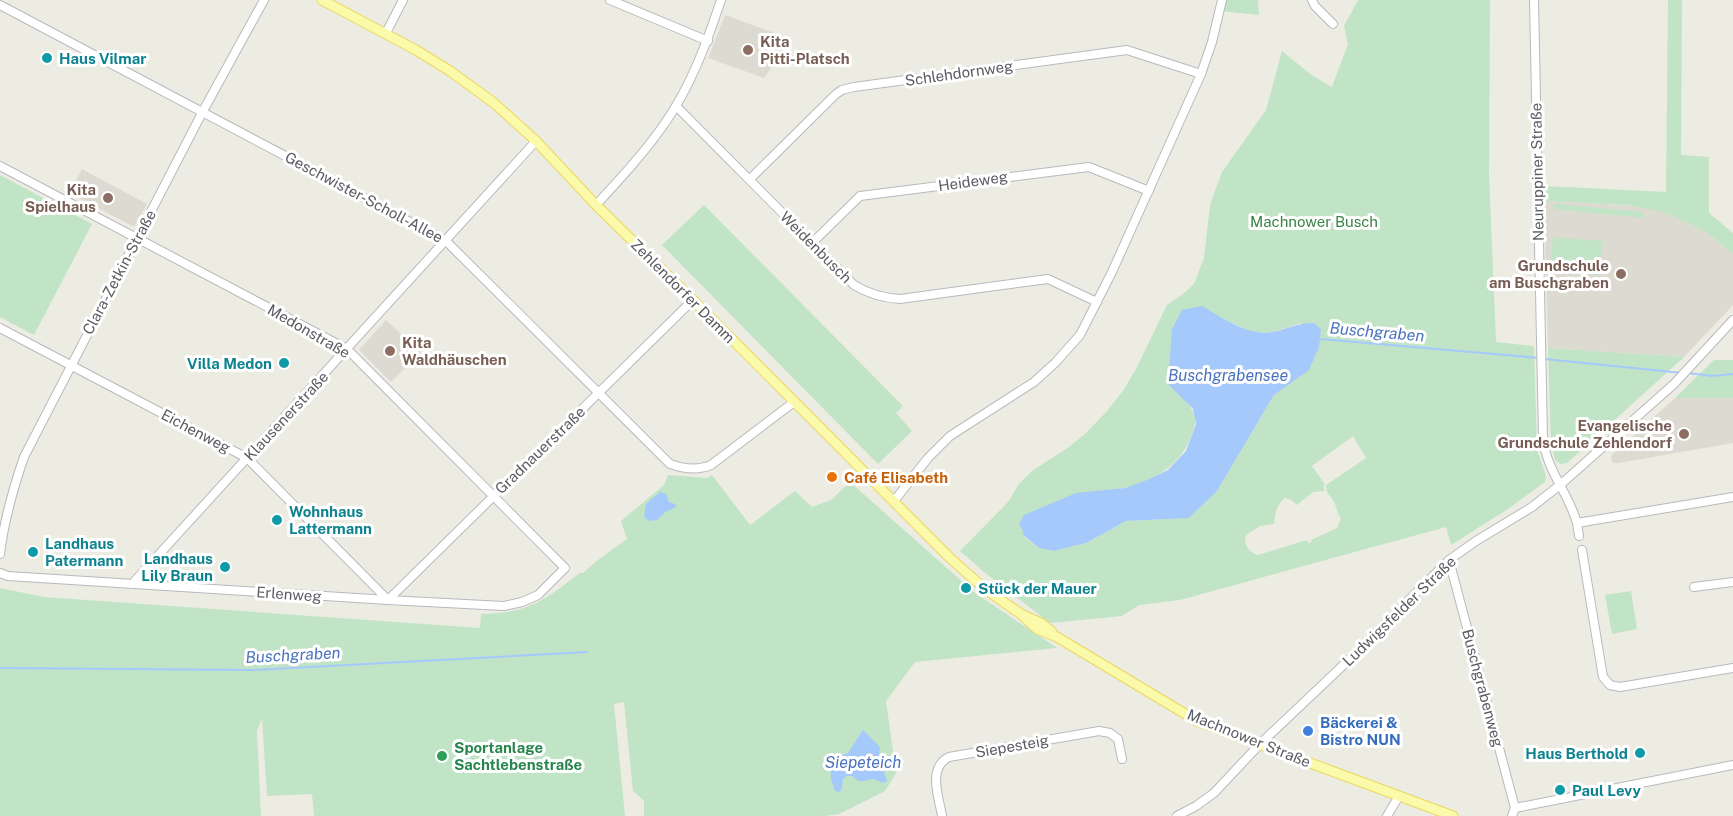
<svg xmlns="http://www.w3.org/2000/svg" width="1733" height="816" viewBox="0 0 1733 816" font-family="'Public Sans',sans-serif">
<rect width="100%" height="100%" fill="#edece3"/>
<g fill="#dddbd1">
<path d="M 725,15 L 791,39 L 764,78 L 708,58 Z"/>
<path d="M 82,169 L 147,204 L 134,227 L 69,193 Z"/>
<path d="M 1544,201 L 1641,206 L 1665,213 L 1706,232 L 1733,254 L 1733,305 L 1684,357 L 1548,348 Z"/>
<path d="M 386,320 L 421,352 L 391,382 L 359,350 Z"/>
<path d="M 1675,398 L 1733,398 L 1733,443 L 1619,463 L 1613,463 L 1611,460 L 1612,455 Z"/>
</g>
<g fill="#c0e4c5" fill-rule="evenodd">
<path d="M 1222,0 L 1258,0 L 1259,15 L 1220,11 Z"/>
<path d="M 1358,0 L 1490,0 L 1489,175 L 1496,342 L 1534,346 L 1537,450 L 1546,476 L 1545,482 L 1508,509 L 1451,545 L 1446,527 L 1180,600 L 1139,605 L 1122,616 L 1050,623 L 984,572 L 960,551 L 1009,501 L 1018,485 L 1032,471 L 1069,447 L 1085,434 L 1107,411 L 1123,391 L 1136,369 L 1167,305 L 1183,294 L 1194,284 L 1204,258 L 1210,205 L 1222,172 L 1266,110 L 1282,51 L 1310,74 L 1332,87 L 1348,44 L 1344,26 ZM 1230,322 L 1254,333 L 1272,332 L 1301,323 L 1309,369 L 1274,395 L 1217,491 L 1189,518 L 1126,521 L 1086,543 L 1054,551 L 1039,548 L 1023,536 L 1023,531 C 1050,518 1078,504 1106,492 C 1113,489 1121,489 1128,487 C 1155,479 1179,466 1190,439 C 1198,420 1197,414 1183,398 ZM 1353,436 L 1366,458 L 1326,485 C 1326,495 1332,496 1335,504 C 1337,510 1338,514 1341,519 L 1337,528 L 1311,540 L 1312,542 L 1308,543 L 1307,540 L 1258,555 C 1249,553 1243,544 1246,535 L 1260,526 L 1274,524 C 1275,512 1276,506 1285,498 L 1291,500 L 1297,505 L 1313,492 L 1324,491 L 1324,483 L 1312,466 Z"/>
<path d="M 1668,0 L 1682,0 L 1681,155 L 1709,157 L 1709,213 L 1733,233 L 1733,254 L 1706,232 L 1665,213 L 1654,210 L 1627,205 L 1544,201 L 1544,186 L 1666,192 Z"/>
<path d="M 0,175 L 92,224 L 34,335 L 0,317 Z"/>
<path d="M 1554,204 L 1643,212 L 1643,218 L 1554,209 Z"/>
<path d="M 704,205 L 903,406 L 896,413 L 912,431 L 878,464 L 662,245 Z"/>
<path d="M 1553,237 L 1603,241 L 1600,275 L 1550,271 Z"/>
<path d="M 1548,348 L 1684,357 L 1567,463 L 1561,464 L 1555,460 L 1551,443 Z"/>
<path d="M 1714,360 L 1733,360 L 1733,398 L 1675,398 Z"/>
<path d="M 668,475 L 707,478 L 712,475 L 750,525 L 795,491 L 812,507 L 831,500 L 850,482 L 975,593 L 1057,648 L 915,662 L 886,701 L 896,773 L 885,791 L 839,814 L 825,816 L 644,816 L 644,801 L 633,791 L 624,702 L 614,704 L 625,816 L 314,816 L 312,794 L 267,796 L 262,719 L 257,731 L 261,816 L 0,816 L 0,588 L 44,597 L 480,628 L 481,614 C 529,613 543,601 580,573 L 583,573 L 598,560 L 627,539 L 621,521 L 664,485 Z"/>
<path d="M 1631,591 L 1637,629 L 1612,634 L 1605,595 Z"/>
</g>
<g fill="#a5c9fb">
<path d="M 1202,306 C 1223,318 1247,336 1272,332 C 1288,329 1296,323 1314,323 L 1321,329 L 1319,347 L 1309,370 L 1274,395 L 1217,491 L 1189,518 L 1126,521 L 1086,543 L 1054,551 L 1039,548 L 1023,535 L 1023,531 L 1019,524 L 1024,515 L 1076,493 L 1125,488 L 1147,480 L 1168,470 L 1186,451 L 1196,424 L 1193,409 L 1168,384 L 1172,329 L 1182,310 Z"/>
<path d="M 660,492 L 666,494 L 669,502 L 675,504 L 676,507 L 664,513 L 657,520 L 649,521 L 644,517 L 646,504 Z"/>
<path d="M 863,730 L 880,747 L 879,757 L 887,781 L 883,783 L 874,779 C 865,780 860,785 853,776 L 846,776 L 843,779 L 842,788 L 840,792 L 835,791 L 831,779 L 830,761 L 848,753 Z"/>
</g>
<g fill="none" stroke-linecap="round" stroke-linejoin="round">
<g stroke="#a5c9fb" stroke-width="2">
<path d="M 1318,340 L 1321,339 L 1539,358"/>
<path d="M 1545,359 L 1682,373"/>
<path d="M 1688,373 L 1712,376 L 1733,374"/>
<path d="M 0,668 L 252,670 L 587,652"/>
</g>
<defs>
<g id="minor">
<path d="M 610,0 L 708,41"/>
<path d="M 1312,0 L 1315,6 L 1333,24"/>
<path d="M 1534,0 L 1543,437 C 1546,471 1568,491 1577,523"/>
<path d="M 0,5 L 446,241 L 670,464 C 684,469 697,471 711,465 L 794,402"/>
<path d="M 386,33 L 403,0"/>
<path d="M 676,106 L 854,285 C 869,294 883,298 900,299 L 1048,279 L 1097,302"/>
<path d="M 0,166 L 347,349 L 565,568 L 538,595 L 522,602 L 504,606 L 388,600 L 8,576 L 0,573"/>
<path d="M 750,179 L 836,94 L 842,90 L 854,87 L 1127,50 L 1201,74"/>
<path d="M 596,205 C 620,179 645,152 665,123 C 691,86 707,42 721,0"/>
<path d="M 812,243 L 860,196 L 1089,167 L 1149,191"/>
<path d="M 0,328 L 247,458 L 388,600 L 693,300"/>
<path d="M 894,501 L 928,458 L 950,436 L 1034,382 L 1055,363 L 1080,335 L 1112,272 L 1201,74 L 1212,42 L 1222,0"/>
<path d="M 1579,536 L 1577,523 L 1733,497"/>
<path d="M 1582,550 L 1603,677 L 1610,685 L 1620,687 L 1733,668"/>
<path d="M 0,554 C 4,521 13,489 24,457 L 203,111 L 264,0"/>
<path d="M 1449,560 L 1515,808 L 1512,816"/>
<path d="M 132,584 L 536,141"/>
<path d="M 1694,587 L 1733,582"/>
<path d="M 1515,808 L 1733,765"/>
<path d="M 942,816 C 939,797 927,768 949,757 L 1099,731 L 1110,733 L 1118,739 L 1122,759"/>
<path d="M 1177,816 L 1196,806 L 1214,793 L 1260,744 L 1355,654 L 1449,560 L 1476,541 L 1532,507 L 1560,485 L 1674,384 L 1733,320"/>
<path d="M 1387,816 L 1399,796"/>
</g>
<g id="major">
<path d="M 322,0 L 416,50 L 450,71 L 494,103 L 536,141 L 596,205 L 693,300 L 950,558 L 985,589 L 1021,614 L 1037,629 L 1057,637 L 1197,721 L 1453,816"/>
<path d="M 1023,615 L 1041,623 L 1052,632"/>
</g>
</defs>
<use href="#minor" stroke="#b8b9be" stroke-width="10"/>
<use href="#major" stroke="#ead75e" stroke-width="11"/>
<use href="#minor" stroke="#fff" stroke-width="8"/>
<use href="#major" stroke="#fbf9aa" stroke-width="9"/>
</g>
<g fill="#8d6e63" stroke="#fff" stroke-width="2">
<circle cx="748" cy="50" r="6"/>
<circle cx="108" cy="198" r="6"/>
<circle cx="1621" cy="274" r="6"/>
<circle cx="390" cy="351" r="6"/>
<circle cx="1684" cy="434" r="6"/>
</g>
<g fill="#0f9aa8" stroke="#fff" stroke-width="2">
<circle cx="47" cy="58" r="6"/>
<circle cx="284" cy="363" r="6"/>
<circle cx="277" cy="520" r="6"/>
<circle cx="33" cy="552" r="6"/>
<circle cx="225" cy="567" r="6"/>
<circle cx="966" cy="588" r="6"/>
<circle cx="1640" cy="753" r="6"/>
<circle cx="1560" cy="790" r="6"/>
</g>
<circle fill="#e8710a" stroke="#fff" stroke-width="2" cx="832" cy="477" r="6"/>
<circle fill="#3f7fe0" stroke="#fff" stroke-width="2" cx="1308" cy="731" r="6"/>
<circle fill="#2e9e5b" stroke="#fff" stroke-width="2" cx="442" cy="756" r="6"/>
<g text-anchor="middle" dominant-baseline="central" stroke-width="6" stroke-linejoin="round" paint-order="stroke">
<g font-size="15" font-weight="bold" fill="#785e54" stroke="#fff" text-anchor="end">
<text x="760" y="41" text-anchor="start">Kita<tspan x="760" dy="17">Pitti-Platsch</tspan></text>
<text x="96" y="189">Kita<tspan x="96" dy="17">Spielhaus</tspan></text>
<text x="1609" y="265">Grundschule<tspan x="1609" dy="17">am Buschgraben</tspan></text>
<text x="402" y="342" text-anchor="start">Kita<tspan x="402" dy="17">Waldhäuschen</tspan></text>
<text x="1672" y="425">Evangelische<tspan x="1672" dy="17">Grundschule Zehlendorf</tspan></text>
</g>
<g font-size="15" font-weight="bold" fill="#0d838f" stroke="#fff" text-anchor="start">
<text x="59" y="58">Haus Vilmar</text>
<text x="272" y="363" text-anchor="end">Villa Medon</text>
<text x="289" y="511">Wohnhaus<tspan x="289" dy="17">Lattermann</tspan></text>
<text x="45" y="543">Landhaus<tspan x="45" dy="17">Patermann</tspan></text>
<text x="213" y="558" text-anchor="end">Landhaus<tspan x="213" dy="17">Lily Braun</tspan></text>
<text x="978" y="588">Stück der Mauer</text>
<text x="1628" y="753" text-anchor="end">Haus Berthold</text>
<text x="1572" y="790">Paul Levy</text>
</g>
<g font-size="15" fill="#5b5d63" stroke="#fff">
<text transform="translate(959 73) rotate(-8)">Schlehdornweg</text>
<text transform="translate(1537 172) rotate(-91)">Neuruppiner Straße</text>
<text transform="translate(973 181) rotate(-8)">Heideweg</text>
<text transform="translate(364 197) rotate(28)">Geschwister-Scholl-Allee</text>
<text transform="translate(816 247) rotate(45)">Weidenbusch</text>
<text transform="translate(119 272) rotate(-62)">Clara-Zetkin-Straße</text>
<text transform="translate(683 291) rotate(45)">Zehlendorfer Damm</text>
<text transform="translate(309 331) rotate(30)">Medonstraße</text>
<text transform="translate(286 416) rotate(-47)">Klausenerstraße</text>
<text transform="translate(196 431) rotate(28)">Eichenweg</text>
<text transform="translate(540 450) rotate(-44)">Gradnauerstraße</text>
<text transform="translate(289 594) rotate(4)">Erlenweg</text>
<text transform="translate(1399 611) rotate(-44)">Ludwigsfelder Straße</text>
<text transform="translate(1483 688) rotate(75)">Buschgrabenweg</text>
<text transform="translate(1249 738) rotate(22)">Machnower Straße</text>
<text transform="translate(1012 746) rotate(-10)">Siepesteig</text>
</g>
<g font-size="15" fill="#398447" stroke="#fff">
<text x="1314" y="221">Machnower Busch</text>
</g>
<g font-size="15" font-weight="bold" fill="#c56008" stroke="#fff" text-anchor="start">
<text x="844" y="477">Café Elisabeth</text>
</g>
<g font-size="15" font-weight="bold" fill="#366cbe" stroke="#fff" text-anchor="start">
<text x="1320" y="722">Bäckerei &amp;<tspan x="1320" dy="17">Bistro NUN</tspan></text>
</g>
<g font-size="15" font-weight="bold" fill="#27864d" stroke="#fff" text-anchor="start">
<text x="454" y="747">Sportanlage<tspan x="454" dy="17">Sachtlebenstraße</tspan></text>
</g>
<g font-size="16" font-style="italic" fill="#4971bd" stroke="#fff">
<text transform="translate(1377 332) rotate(5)">Buschgraben</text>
<text x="1228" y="375">Buschgrabensee</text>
<text transform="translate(293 655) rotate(-3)">Buschgraben</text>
<text x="863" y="762">Siepeteich</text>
</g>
</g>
</svg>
